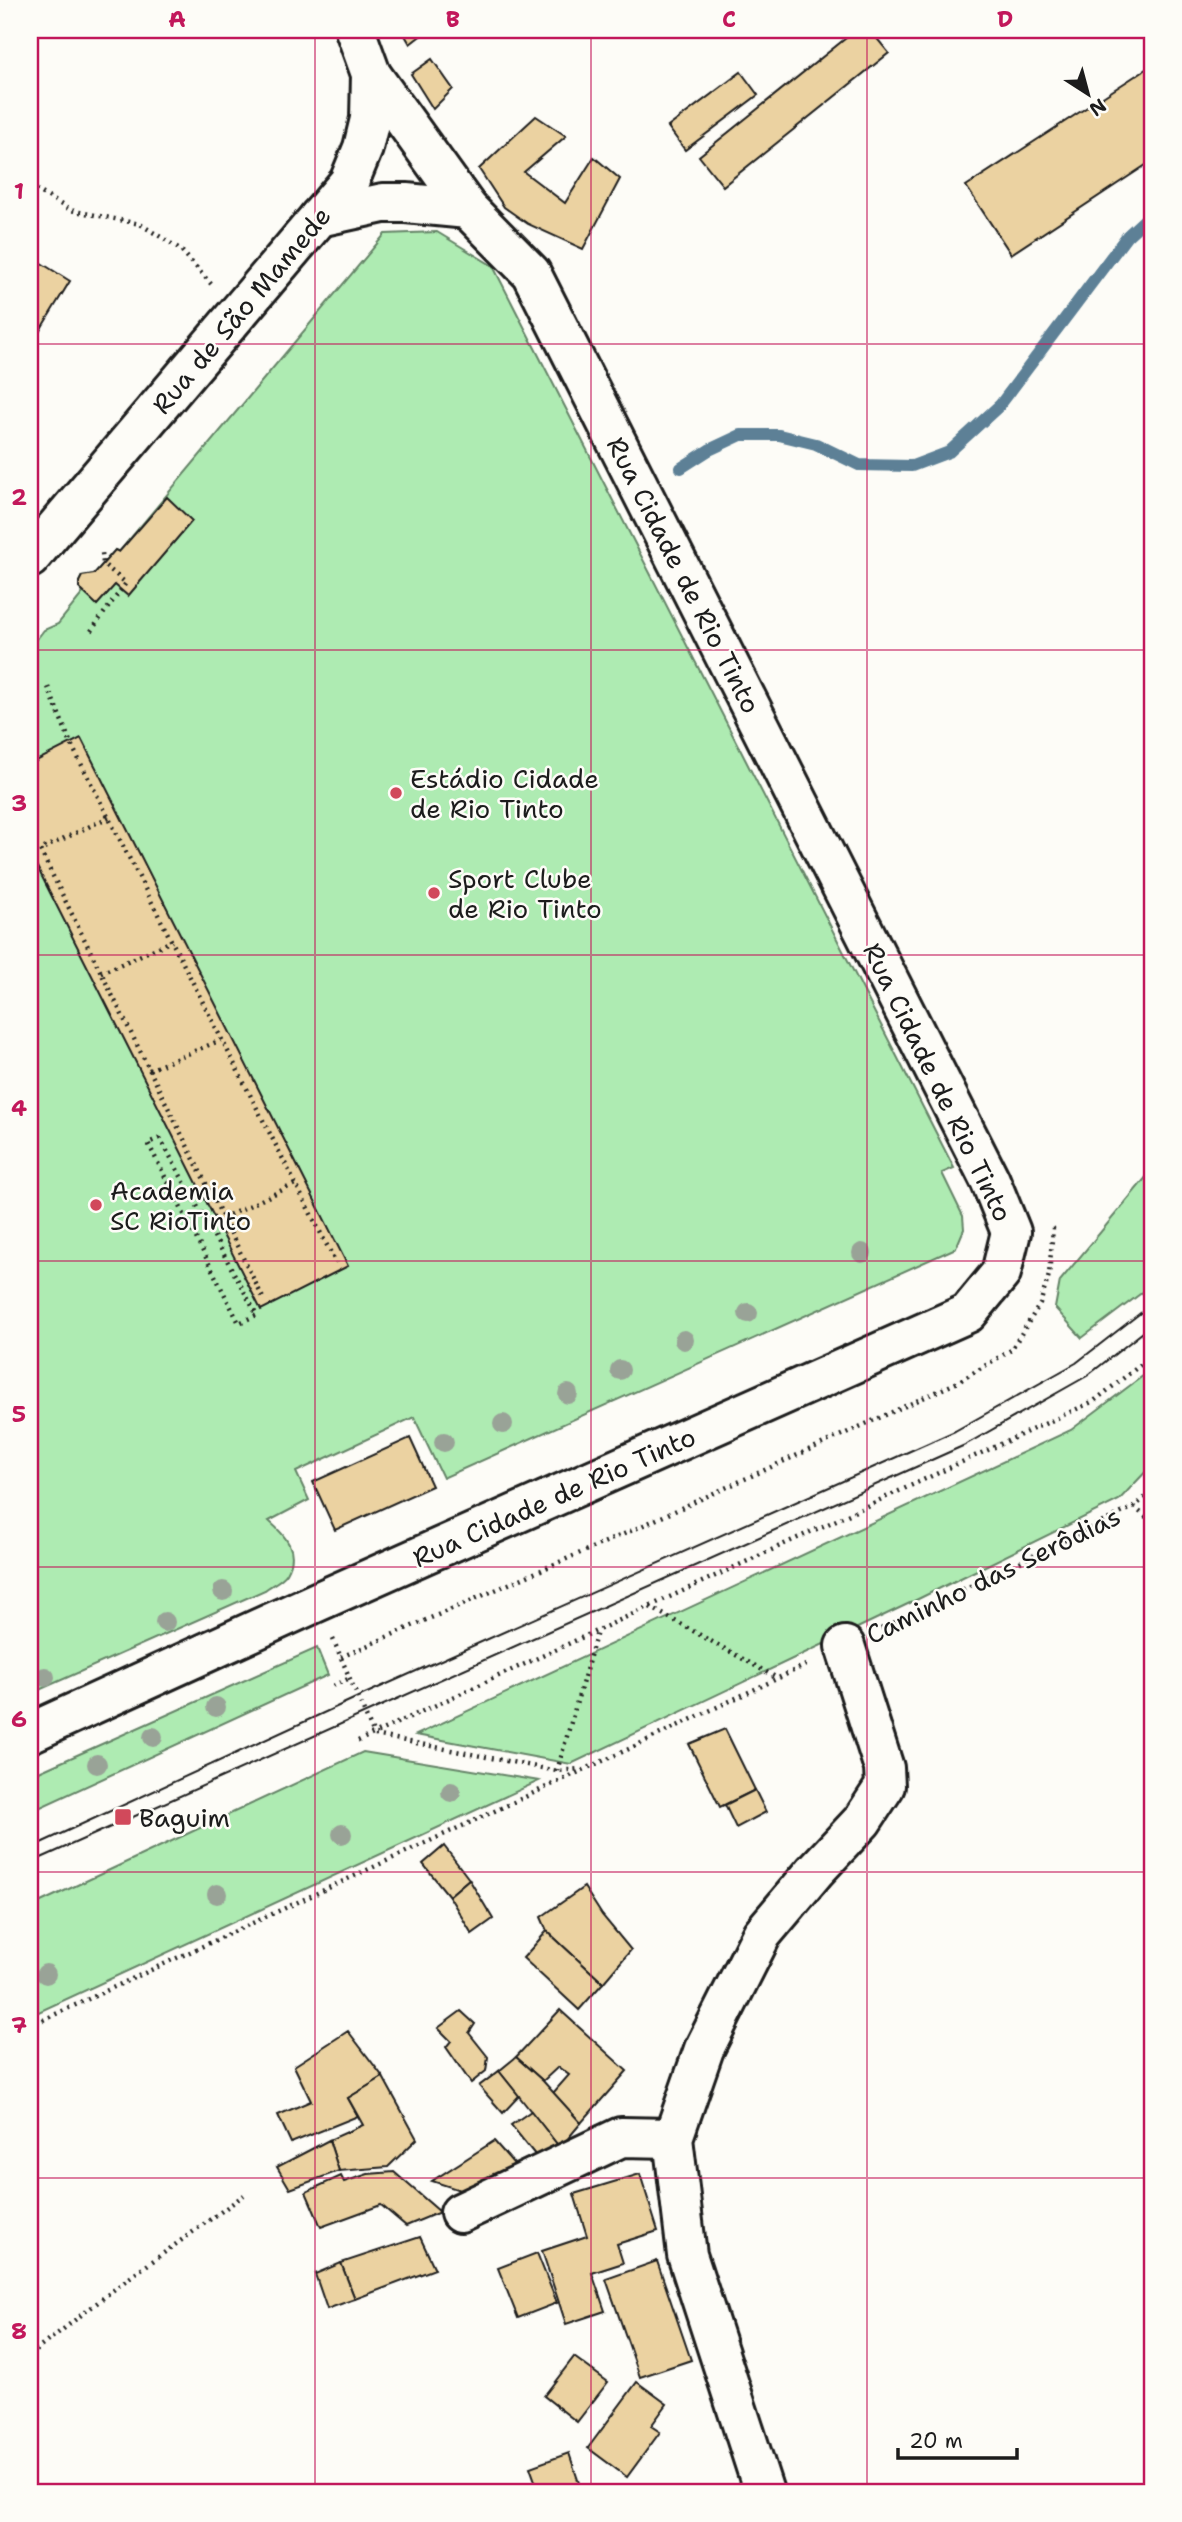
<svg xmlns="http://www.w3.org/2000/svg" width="1182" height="2522" viewBox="0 0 1182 2522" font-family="'Shantell Sans',sans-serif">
<rect width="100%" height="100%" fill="#fdfcf7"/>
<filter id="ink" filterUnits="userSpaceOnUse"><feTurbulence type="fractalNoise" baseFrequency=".0143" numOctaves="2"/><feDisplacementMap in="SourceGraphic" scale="14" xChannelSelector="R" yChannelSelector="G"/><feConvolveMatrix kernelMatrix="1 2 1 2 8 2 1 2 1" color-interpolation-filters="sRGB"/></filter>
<g filter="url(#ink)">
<g fill="#aeebb2" stroke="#658467" stroke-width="2">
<path d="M 437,232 L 493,266 L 954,1168 L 942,1173 L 963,1216 L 964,1229 L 956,1248 L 443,1478 L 414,1417 L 296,1472 L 309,1500 L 269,1521 C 285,1535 300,1551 287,1573 C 283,1580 271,1585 265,1590 L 30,1694 L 30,648 L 44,630 L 58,624 L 83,593 L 79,588 L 79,582 L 82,576 L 94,574 L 115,550 L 119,552 L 385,234 Z"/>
<path d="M 1152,1170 L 1152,1285 L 1082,1338 L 1055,1308 L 1060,1281 Z"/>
<path d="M 1152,1369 L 1152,1465 L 1119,1500 L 912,1602 L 571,1764 L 416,1735 L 1071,1430 Z"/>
<path d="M 317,1648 L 328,1675 L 30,1812 L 30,1776 Z"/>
<path d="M 363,1752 L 539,1781 L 30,2016 L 30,1907 Z"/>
</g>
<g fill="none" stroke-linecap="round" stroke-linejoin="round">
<path stroke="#5d8096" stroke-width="12" d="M 681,468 L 709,450 L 741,435 L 779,435 L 816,444 L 859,465 L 912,466 L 949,452 L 1000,405 L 1127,236 L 1152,213"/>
</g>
<g fill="#ebd2a1" stroke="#1c1c1c" stroke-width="2">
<path d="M 402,30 L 428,30 L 410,44 Z"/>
<path d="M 856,30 L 870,30 L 889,53 L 723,186 L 699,156 Z"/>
<path d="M 432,59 L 453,89 L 433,109 L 411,74 Z"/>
<path d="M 1152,65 L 1152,161 L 1011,254 L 966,186 Z"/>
<path d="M 741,72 L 758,95 L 685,150 L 668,127 Z"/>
<path d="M 536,116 L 566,136 L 524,172 L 565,203 L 594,157 L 620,179 L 583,249 L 528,224 L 504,207 L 479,169 Z"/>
<path d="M 30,256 L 70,281 L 42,327 L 30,320 Z"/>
<path d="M 30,320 L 42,327 L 30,348 Z"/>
<path d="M 167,497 L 192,521 L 128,596 L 115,585 L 97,605 L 79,588 L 79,582 L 82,576 L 94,574 L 115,550 L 119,552 Z"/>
<path d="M 81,738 L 348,1266 L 261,1310 L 30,853 L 30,764 Z"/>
<path d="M 410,1438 L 432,1486 L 335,1530 L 313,1482 Z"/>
<path d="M 725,1729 L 755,1790 L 720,1807 L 689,1744 Z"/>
<path d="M 755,1790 L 766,1812 L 736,1828 L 725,1805 Z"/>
<path d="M 444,1846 L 469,1879 L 449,1896 L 423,1864 Z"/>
<path d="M 469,1879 L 493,1919 L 472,1934 L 449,1896 Z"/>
<path d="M 584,1887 L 602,1915 L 631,1950 L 603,1983 L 547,1931 L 541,1917 Z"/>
<path d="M 547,1931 L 603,1983 L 579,2010 L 523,1958 Z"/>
<path d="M 560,2010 L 627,2071 L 581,2123 L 553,2093 L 569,2075 L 558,2067 L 543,2081 L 516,2057 Z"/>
<path d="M 461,2011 L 475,2024 L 469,2033 L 488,2057 L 486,2071 L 471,2083 L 446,2047 L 451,2041 L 438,2028 Z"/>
<path d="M 348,2031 L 383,2077 L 348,2098 L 358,2116 L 291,2143 L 278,2115 L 311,2101 L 294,2066 Z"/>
<path d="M 516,2057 L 543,2081 L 581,2123 L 560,2148 L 499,2071 Z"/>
<path d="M 499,2071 L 519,2096 L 503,2113 L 479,2086 Z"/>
<path d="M 383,2077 L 417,2139 L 388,2167 L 339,2171 L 329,2140 L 363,2125 L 348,2098 Z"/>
<path d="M 531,2111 L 560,2148 L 536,2156 L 511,2125 Z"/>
<path d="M 329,2140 L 339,2171 L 290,2189 L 277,2167 Z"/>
<path d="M 494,2141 L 514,2164 L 515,2171 L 469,2193 L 432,2181 Z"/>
<path d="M 394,2172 L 440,2212 L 406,2226 L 381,2205 L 321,2227 L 306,2192 L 341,2176 L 344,2182 L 368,2174 Z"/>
<path d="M 640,2174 L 658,2231 L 617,2244 L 623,2263 L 592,2273 L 605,2311 L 566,2324 L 542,2251 L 587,2236 L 574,2194 Z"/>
<path d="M 420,2237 L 435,2269 L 355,2299 L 341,2263 Z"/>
<path d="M 537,2253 L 557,2303 L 518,2318 L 498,2268 Z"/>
<path d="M 657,2261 L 691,2360 L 640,2377 L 606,2279 Z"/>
<path d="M 341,2263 L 355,2299 L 327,2309 L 315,2274 Z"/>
<path d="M 574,2357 L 608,2382 L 577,2422 L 544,2396 Z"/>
<path d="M 637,2382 L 667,2404 L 651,2426 L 660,2432 L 627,2477 L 588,2448 Z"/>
<path d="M 569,2453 L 582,2492 L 539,2492 L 530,2467 Z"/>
</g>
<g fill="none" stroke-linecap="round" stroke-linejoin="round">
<defs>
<g id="minor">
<path d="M 319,217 L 383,203 L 406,203 L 468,209"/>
<path d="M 30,558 L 349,182 L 363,148 L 370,119 L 371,74 L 355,30"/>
<path d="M 30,1733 L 317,1602 L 968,1313 L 1001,1273 L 1011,1232 L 990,1180 L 531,273 L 468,209 L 371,74"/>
<path d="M 460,2213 L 621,2137 L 673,2138"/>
<path d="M 764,2492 L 687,2255 L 673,2138 L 704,2049 L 762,1934 L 815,1871 L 862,1821 L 885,1786 L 884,1768 L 845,1646"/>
</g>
</defs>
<use href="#minor" stroke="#1c1c1c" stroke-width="44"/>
<g stroke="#1c1c1c" stroke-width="4.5" stroke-dasharray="2 5" stroke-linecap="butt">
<path d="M 30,186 L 70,210 L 140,224 L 180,249 L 212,285"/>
<path d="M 91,631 L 126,583 L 103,564 L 102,552"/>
<path d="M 48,687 L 71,744 L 336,1263"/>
<path d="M 109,817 L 40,850 L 264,1300"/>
<path d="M 101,973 L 172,941"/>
<path d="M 149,1070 L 221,1040"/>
<path d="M 160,1138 L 257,1315 L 239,1323 L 148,1143 Z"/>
<path d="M 223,1218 L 295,1184"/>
<path d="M 1134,1507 L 1152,1522"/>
<path d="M 650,1607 L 777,1678"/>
<path d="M 881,1629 L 1134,1507 L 1152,1492"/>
<path d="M 333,1639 L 374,1735"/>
<path d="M 341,1657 L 624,1534 L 958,1382 L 1011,1350 L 1040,1304 L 1049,1275 L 1053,1228 L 1051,1224"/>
<path d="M 333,1686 L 350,1678"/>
<path d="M 375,1735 L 557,1771 L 580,1769"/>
<path d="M 358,1741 L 1094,1401 L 1152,1356"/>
<path d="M 557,1771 L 597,1632"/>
<path d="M 30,2026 L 633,1747 L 810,1663"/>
<path d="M 30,2355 L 125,2281 L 244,2195"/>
</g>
<use href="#minor" stroke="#fdfcf7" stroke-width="38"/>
<g stroke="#1c1c1c" stroke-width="2">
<path d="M 30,1848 L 358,1697 L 955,1431 L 1076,1363 L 1152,1304"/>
<path d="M 30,1863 L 965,1445 L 1087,1376 L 1152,1325"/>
</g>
</g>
<g fill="#99a397">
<circle cx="862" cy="1253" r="10"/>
<circle cx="748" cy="1313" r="10"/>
<circle cx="684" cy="1340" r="10"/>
<circle cx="620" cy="1370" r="10"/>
<circle cx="568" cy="1394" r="10"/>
<circle cx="503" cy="1424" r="10"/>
<circle cx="444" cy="1442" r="10"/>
<circle cx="223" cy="1591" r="10"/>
<circle cx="165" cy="1622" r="10"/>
<circle cx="45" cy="1677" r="10"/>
<circle cx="216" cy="1707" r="10"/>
<circle cx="153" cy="1737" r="10"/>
<circle cx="97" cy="1764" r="10"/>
<circle cx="451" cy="1792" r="10"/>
<circle cx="342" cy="1834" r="10"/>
<circle cx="217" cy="1894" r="10"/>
<circle cx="46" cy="1974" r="10"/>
</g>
</g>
<path fill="none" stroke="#c2185b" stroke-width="2" stroke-opacity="0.55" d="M 315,30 L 315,2492M 591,30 L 591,2492M 867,30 L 867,2492M 30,344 L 1152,344M 30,650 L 1152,650M 30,955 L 1152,955M 30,1261 L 1152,1261M 30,1567 L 1152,1567M 30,1872 L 1152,1872M 30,2178 L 1152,2178"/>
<g fill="#d1495b" stroke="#fdfcf7" stroke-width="2.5">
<circle cx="396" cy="793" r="7"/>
<circle cx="434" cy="893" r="7"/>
<circle cx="96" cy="1205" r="7"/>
<rect x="114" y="1808" width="18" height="18" rx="3.5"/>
</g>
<g text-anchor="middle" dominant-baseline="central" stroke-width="5" stroke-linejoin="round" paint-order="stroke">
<g font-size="26" fill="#1c1c1c" stroke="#fdfcf7">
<text transform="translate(241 310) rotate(-50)">Rua de São Mamede</text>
<text transform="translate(684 575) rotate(63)">Rua Cidade de Rio Tinto</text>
<text transform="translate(938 1082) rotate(64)">Rua Cidade de Rio Tinto</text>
<text transform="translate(554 1497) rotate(-24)">Rua Cidade de Rio Tinto</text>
<text transform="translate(993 1575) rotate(-26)">Caminho das Serôdias</text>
</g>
<g font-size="26" fill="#1c1c1c" stroke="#fdfcf7" text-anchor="start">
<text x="410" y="778">Estádio Cidade<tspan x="410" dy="30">de Rio Tinto</tspan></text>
<text x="448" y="878">Sport Clube<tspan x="448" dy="30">de Rio Tinto</tspan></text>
<text x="110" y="1190">Academia<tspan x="110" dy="30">SC RioTinto</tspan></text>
<text x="139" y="1817">Baguim</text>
</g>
</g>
<rect width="1182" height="2522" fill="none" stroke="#fdfcf7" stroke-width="77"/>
<g transform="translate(1088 94) rotate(144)" stroke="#fdfcf7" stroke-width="5" paint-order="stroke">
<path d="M0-5L12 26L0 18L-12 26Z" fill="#1c1c1c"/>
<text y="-10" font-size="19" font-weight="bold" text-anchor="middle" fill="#1c1c1c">N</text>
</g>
<path d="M898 2448v10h119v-10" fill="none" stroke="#1c1c1c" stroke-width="3.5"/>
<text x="909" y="2448" font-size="21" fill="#1c1c1c" stroke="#fdfcf7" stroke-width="5" paint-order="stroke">20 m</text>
<rect x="38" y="38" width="1106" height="2446" fill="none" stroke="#c2185b" stroke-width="2.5"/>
<g font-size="23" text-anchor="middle" font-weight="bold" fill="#c2185b">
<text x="177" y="27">A</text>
<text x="453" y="27">B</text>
<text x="729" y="27">C</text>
<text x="1005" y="27">D</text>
<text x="19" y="199">1</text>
<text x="19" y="505">2</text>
<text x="19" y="811">3</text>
<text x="19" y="1116">4</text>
<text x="19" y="1422">5</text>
<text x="19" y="1727">6</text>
<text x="19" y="2033">7</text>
<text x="19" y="2339">8</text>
</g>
</svg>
